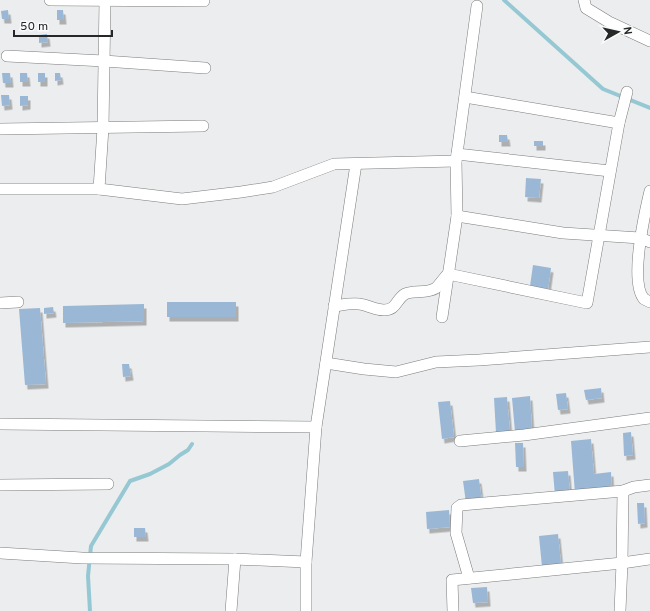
<svg xmlns="http://www.w3.org/2000/svg" width="650" height="611" viewBox="0 0 650 611" font-family="Overpass,sans-serif">
<defs>
<filter id="shadow"><feDropShadow dx="2.5" dy="4.5" stdDeviation="0" flood-color="#0004"/></filter>
</defs>
<rect width="100%" height="100%" fill="#ecedee"/>
<g fill="none" stroke-linecap="round" stroke-linejoin="round">
<g stroke="#96c8d4" stroke-width="4">
<path d="M 504,0 L 603,89 L 650,108"/>
<path d="M 90,611 L 88,576 L 91,546 L 130,481 L 150,474 L 169,464 L 180,455 L 188,450 L 192,444"/>
</g>
</g>
<g fill="#9ab8d6" filter="url(#shadow)">
<path d="M 8,10 L 9,19 L 2,19 L 1,11 Z"/>
<path d="M 57,10 L 63,10 L 64,20 L 57,20 Z"/>
<path d="M 47,34 L 48,42 L 39,43 L 39,35 Z"/>
<path d="M 2,73 L 10,73 L 11,83 L 3,83 Z"/>
<path d="M 20,73 L 27,73 L 28,82 L 20,82 Z"/>
<rect x="38" y="73" width="7" height="9"/>
<path d="M 55,73 L 60,73 L 61,80 L 55,81 Z"/>
<path d="M 1,95 L 9,95 L 10,105 L 2,106 Z"/>
<path d="M 20,96 L 28,96 L 28,105 L 20,106 Z"/>
<path d="M 499,135 L 507,135 L 508,142 L 499,142 Z"/>
<rect x="534" y="141" width="9" height="5"/>
<path d="M 526,178 L 541,179 L 539,198 L 525,197 Z"/>
<path d="M 533,265 L 551,268 L 548,289 L 530,286 Z"/>
<rect x="167" y="302" width="69" height="15"/>
<path d="M 144,304 L 144,321 L 63,323 L 63,306 Z"/>
<path d="M 53,307 L 54,313 L 44,314 L 44,308 Z"/>
<path d="M 40,308 L 46,384 L 25,385 L 19,309 Z"/>
<path d="M 122,364 L 129,364 L 131,376 L 123,377 Z"/>
<path d="M 601,388 L 602,398 L 586,400 L 584,390 Z"/>
<path d="M 566,393 L 568,409 L 558,410 L 556,394 Z"/>
<path d="M 530,396 L 532,430 L 515,432 L 512,398 Z"/>
<path d="M 507,397 L 510,432 L 496,433 L 494,398 Z"/>
<path d="M 450,401 L 454,437 L 442,439 L 438,402 Z"/>
<path d="M 631,432 L 633,455 L 624,456 L 623,433 Z"/>
<path d="M 591,439 L 594,474 L 611,472 L 612,491 L 575,494 L 571,441 Z"/>
<path d="M 515,443 L 523,443 L 524,467 L 516,467 Z"/>
<path d="M 568,471 L 570,494 L 555,496 L 553,472 Z"/>
<path d="M 479,479 L 482,502 L 466,503 L 463,481 Z"/>
<path d="M 637,503 L 644,503 L 645,523 L 638,524 Z"/>
<path d="M 449,510 L 450,527 L 427,529 L 426,512 Z"/>
<path d="M 134,528 L 145,528 L 146,537 L 134,537 Z"/>
<path d="M 558,534 L 561,564 L 542,567 L 539,536 Z"/>
<path d="M 487,587 L 488,602 L 473,603 L 471,588 Z"/>
</g>
<g fill="none" stroke-linecap="round" stroke-linejoin="round">
<defs>
<g id="street">
<path d="M 50,0 L 204,1"/>
<path d="M 584,0 L 586,8 L 609,22 L 650,41"/>
<path d="M 7,56 L 104,61 L 205,68"/>
<path d="M 465,97 L 619,123"/>
<path d="M 0,129 L 203,126"/>
<path d="M 457,154 L 610,171"/>
<path d="M 0,189 L 99,189 L 182,199 L 241,192 L 273,187 L 334,164 L 456,161"/>
<path d="M 99,189 L 103,128 L 105,0"/>
<path d="M 650,191 C 645,212 629,282 644,299 C 646,300 648,301 650,302"/>
<path d="M 457,216 L 563,233 L 640,238 L 650,242"/>
<path d="M 0,303 L 18,302"/>
<path d="M 334,306 C 342,305 351,303 359,304 C 368,305 375,310 384,310 C 397,310 396,299 405,294 C 414,290 427,294 436,288 C 438,286 445,277 448,274 L 587,303 L 619,123 L 627,92"/>
<path d="M 442,317 L 457,216 L 456,161 L 477,6"/>
<path d="M 326,363 L 364,369 L 396,372 L 436,362 L 479,360 L 650,347"/>
<path d="M 0,424 L 316,427"/>
<path d="M 460,441 L 524,435 L 650,418"/>
<path d="M 0,485 L 108,484"/>
<path d="M 623,491 L 622,563 L 650,559"/>
<path d="M 0,553 L 82,558 L 235,559 L 306,562"/>
<path d="M 469,578 L 456,533 L 457,508 L 461,505 L 623,491 L 634,487 L 650,485"/>
<path d="M 231,611 L 235,559"/>
<path d="M 306,611 L 306,562 L 316,427 L 356,164"/>
<path d="M 453,611 L 452,580 L 622,563 L 620,611"/>
</g>
</defs>
<use href="#street" stroke="#7b7c7d" stroke-width="12"/>
<use href="#street" stroke="#fff" stroke-width="11"/>
</g>
<g transform="translate(618 32) rotate(82)" stroke="#f9fafb" stroke-width="3" paint-order="stroke">
<path d="M0-3L7 15L0 10L-7 15Z" fill="#262727"/>
<text y="-6" font-size="11" font-weight="bold" text-anchor="middle" fill="#262727">N</text>
</g>
<path d="M14 30v6h98v-6" fill="none" stroke="#262727" stroke-width="2"/>
<text x="20" y="30" font-size="12" fill="#262727" stroke="#f9fafb" stroke-width="3" paint-order="stroke">50 m</text>
</svg>
